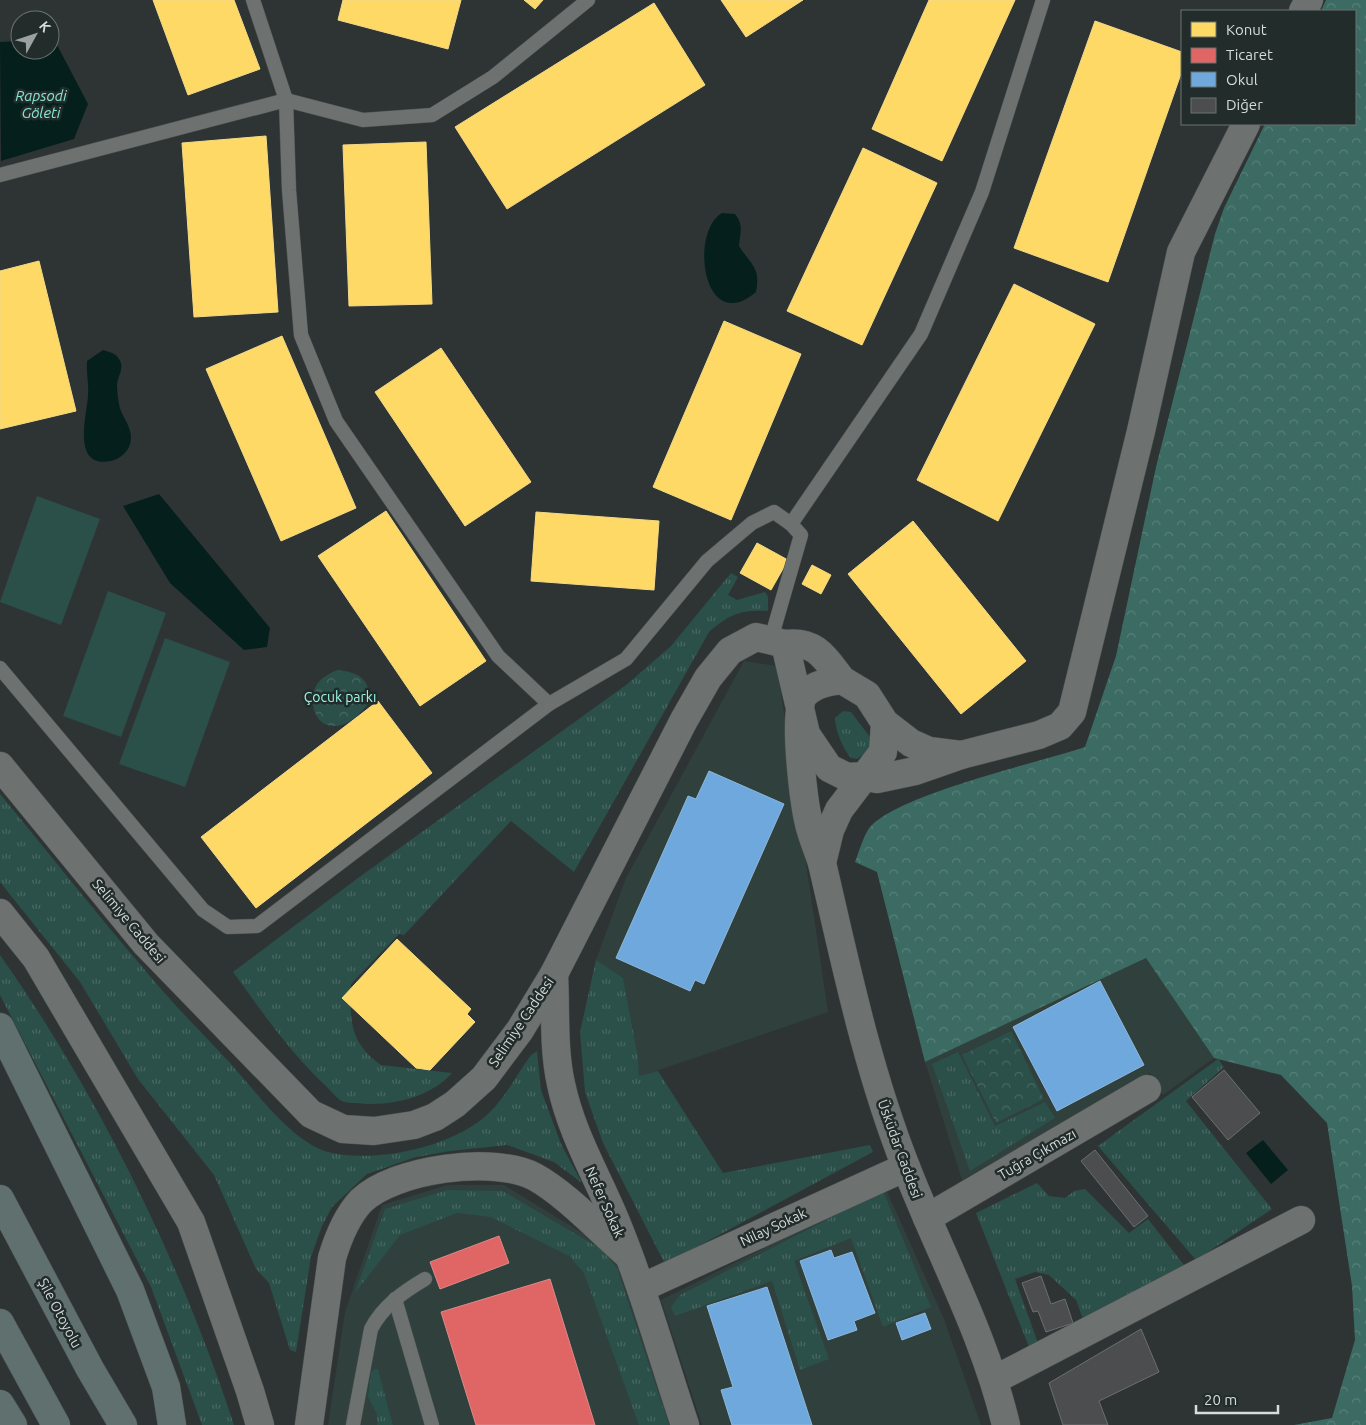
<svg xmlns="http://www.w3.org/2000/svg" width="1366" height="1425" viewBox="0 0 1366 1425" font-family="Ubuntu,sans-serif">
<defs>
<pattern id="grass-tufts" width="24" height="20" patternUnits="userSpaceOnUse" patternTransform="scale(1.25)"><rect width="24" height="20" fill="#2b4f49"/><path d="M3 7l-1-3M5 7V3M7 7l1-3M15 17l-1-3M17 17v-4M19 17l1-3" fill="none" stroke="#496863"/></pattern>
<pattern id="forest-crowns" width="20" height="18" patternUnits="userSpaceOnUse" patternTransform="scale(1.25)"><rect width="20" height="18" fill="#3c6b63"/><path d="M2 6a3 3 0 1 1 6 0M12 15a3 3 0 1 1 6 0" fill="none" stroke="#578079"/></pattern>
<pattern id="park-crowns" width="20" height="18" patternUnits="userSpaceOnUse" patternTransform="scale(1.25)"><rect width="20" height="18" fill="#2b4f49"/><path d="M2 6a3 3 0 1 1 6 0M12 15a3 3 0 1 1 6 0" fill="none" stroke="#496863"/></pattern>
</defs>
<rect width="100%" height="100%" fill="#2e3433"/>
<g fill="#2f403d">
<path d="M 744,661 L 777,666 L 828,1012 L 639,1077 L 638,1057 L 623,979 L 596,960 L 626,878 Z"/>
<path d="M 1146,958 L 1214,1058 L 1163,1095 L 1150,1073 L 962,1180 L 925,1062 Z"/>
<path d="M 447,1185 L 504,1185 L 602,1245 L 620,1268 L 672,1425 L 328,1425 L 345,1312 L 382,1205 Z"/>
<path d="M 885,1187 L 944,1319 L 981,1425 L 702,1425 L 661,1300 Z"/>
</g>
<g fill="url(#grass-tufts)">
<path d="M 731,573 L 738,577 L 728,595 L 737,600 L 765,592 L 768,597 L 768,611 C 740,610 730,614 709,632 L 574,872 L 511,821 L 404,935 L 399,934 L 351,984 C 350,1020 349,1042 381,1065 L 452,1073 C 430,1098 389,1107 357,1103 C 353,1103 346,1103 342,1101 C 337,1099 332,1092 328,1088 C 291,1054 262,1012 233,972 L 358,878 L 626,685 L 671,646 Z"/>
<path d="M 843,711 L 851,712 L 876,745 L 857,759 L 851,758 C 843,749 835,730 835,718 Z"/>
<path d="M 0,794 C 48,852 95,912 144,969 C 171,1002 202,1033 231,1064 C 255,1091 292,1142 328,1152 C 375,1164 454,1147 489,1113 C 506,1097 517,1074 531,1055 L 537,1051 L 541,1090 L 561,1144 L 582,1183 L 554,1162 L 507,1145 L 450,1151 L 416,1157 L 367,1174 L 332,1207 L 322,1226 L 311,1257 L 296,1352 L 290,1350 L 269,1283 L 256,1269 L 214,1175 L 138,1079 L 80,982 L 0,882 Z"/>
<path d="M 0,955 C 99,1095 181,1263 234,1425 L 202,1425 L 151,1287 L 0,995 Z"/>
<path d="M 596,960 L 623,978 L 638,1057 L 639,1076 L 658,1071 L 723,1173 L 870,1145 L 873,1152 L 665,1264 L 603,1143 L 585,1092 L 580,1032 Z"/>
<path d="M 958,1052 L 995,1126 L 1045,1102 L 1055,1118 L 970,1171 L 932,1064 Z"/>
<path d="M 1218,1059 L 1224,1067 L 1186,1101 L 1272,1209 L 1196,1260 L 1098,1146 Z"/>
<path d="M 1037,1183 L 1049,1196 L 1065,1198 L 1074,1191 L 1085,1189 L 1129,1233 L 1148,1219 L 1184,1265 L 1183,1269 L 1083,1319 L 1076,1300 L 1049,1275 L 1035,1272 L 1015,1279 L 1038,1343 L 1029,1347 L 976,1213 Z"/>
<path d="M 447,1190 L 503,1191 L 601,1249 L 617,1268 L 669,1425 L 639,1425 L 584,1273 L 569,1256 L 491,1217 L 457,1213 L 400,1235 L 355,1293 L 385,1209 Z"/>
<path d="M 883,1191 L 931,1307 L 883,1327 L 851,1238 L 794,1261 L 829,1359 L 800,1370 L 772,1281 L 675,1316 L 671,1307 L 680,1295 Z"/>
<path d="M 375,1369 L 378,1370 L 393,1425 L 377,1425 L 377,1414 L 368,1397 L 371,1372 Z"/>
</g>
<path fill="url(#forest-crowns)" d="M 1326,0 L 1366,0 L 1366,1425 L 1294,1425 L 1332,1418 L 1355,1340 L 1352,1286 L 1327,1123 L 1281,1075 L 1214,1058 L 1146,958 L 925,1062 L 877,872 L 855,862 C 859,852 862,840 868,830 C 890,796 1041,762 1085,747 L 1116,656 L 1156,467 L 1215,234 L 1224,208 L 1265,124 L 1355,124 L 1355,11 L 1321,11 Z"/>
<g fill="url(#park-crowns)">
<path d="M 337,670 C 358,672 370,678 370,702 C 361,712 351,725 336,726 C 315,728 308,702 316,686 C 320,678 329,674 337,670 Z"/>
<path d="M 1011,1031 L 1044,1099 L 996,1123 L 962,1055 Z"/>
</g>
<g fill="#2b4f49">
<path d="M 37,496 L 100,519 L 61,625 L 0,602 Z"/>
<path d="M 108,591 L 166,613 L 121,737 L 63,716 Z"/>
<path d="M 165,638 L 230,662 L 185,787 L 119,764 Z"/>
</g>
<g fill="#05201c">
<path d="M 20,41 L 20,50 L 50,50 L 50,41 L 55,41 L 88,104 L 74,139 L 1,161 L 0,42 Z"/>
<path d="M 722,213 L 735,214 C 744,225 740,232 739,246 C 751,265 761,267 756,292 C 703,337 689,232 722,213 Z"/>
<path d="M 103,350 C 109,352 116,353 119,359 C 125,368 118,375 117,385 C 117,391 118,398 119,404 C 121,417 135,429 130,444 C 128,452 120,459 111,461 C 71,469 87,415 88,395 C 89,384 86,373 87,361 Z"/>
<path d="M 159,494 L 270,628 L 267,647 L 244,650 L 170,583 L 123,506 Z"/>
<path d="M 1263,1140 L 1288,1170 L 1271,1184 L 1246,1153 Z"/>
</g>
<g fill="#ffd966" stroke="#f3da89">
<path d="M 153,0 L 234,0 L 260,69 L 188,95 Z"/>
<path d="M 343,0 L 461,0 L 448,49 L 338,20 Z"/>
<path d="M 524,0 L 543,0 L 535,9 Z"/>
<path d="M 721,0 L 803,0 L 746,37 Z"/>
<path d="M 929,0 L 1015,0 L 942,161 L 872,129 Z"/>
<path d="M 654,3 L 705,85 L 507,209 L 455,127 Z"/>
<path d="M 1095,21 L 1182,52 L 1182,71 L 1108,282 L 1014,248 Z"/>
<path d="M 266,136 L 278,312 L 194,317 L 182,143 Z"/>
<path d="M 426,142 L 432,304 L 349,306 L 343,145 Z"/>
<path d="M 863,148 L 937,183 L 862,345 L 787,311 Z"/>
<path d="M 39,261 L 76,411 L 0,429 L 0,271 Z"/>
<path d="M 1014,284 L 1095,324 L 998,521 L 917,480 Z"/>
<path d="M 724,321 L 801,354 L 731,520 L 653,487 Z"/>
<path d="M 282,336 L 356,508 L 281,541 L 206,369 Z"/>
<path d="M 441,348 L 531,482 L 465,526 L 375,392 Z"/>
<path d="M 386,511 L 486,661 L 420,706 L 318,556 Z"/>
<path d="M 536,512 L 659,521 L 654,590 L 531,581 Z"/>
<path d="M 913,521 L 1026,661 L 961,714 L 848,574 Z"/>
<path d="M 757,543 L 788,560 L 771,590 L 740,573 Z"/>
<path d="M 812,565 L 831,575 L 821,594 L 802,584 Z"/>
<path d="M 378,701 L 432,773 L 256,908 L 201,837 Z"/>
<path d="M 397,939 L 471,1009 L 467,1014 L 475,1022 L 430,1070 L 416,1068 L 342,998 Z"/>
</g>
<g fill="#e06666" stroke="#dd8989">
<path d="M 499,1236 L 509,1263 L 440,1289 L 430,1262 Z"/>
<path d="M 550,1279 L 595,1425 L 476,1425 L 441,1312 Z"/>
</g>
<g fill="#6fa8dc" stroke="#8eb8dc">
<path d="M 709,771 L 784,804 L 704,984 L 695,980 L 690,991 L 616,958 L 688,796 L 696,799 Z"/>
<path d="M 1100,981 L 1144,1065 L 1057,1111 L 1013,1027 Z"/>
<path d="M 831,1250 L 834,1258 L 852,1252 L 875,1313 L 854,1321 L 857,1330 L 828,1340 L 800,1261 Z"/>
<path d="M 767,1287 L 812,1425 L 732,1425 L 721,1390 L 733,1387 L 707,1306 Z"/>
<path d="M 925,1313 L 931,1329 L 902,1340 L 896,1323 Z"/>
</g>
<g fill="#4b4d4e" stroke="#6c6e6f">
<path d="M 1224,1070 L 1260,1113 L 1228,1140 L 1192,1097 Z"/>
<path d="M 1095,1150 L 1148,1216 L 1134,1227 L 1081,1161 Z"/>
<path d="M 1041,1276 L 1051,1304 L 1065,1299 L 1073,1323 L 1046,1332 L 1038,1311 L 1033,1312 L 1022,1283 Z"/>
<path d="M 1141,1329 L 1159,1372 L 1099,1401 L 1108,1425 L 1063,1425 L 1049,1383 Z"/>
</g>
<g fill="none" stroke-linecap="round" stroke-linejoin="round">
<defs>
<g id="lane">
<path d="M 0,175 L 286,100 L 363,120 L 432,115 L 493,77 L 588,0"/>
<path d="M 791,524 L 921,334 L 982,192 L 1043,0"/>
<path d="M 0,668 L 203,910 L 228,927 L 257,926 L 549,704 L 498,656 L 336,421 L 301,335 L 289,190 L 286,100 L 253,0"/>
<path d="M 549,704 L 626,659 L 707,561 L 752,523 L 774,512 L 791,524 L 801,535 L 771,639"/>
<path d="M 395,1299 L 432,1425"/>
<path d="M 353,1425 L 371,1329 C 383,1306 403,1292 425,1279"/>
</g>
<g id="street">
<path d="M 1303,11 L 1309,0"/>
<path d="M 961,755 L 1039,735 L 1060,726 L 1072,712 L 1141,431 L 1181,252 L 1246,124"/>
<path d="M 554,974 C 556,1010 553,1048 561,1084 C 571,1132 595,1172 614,1217 C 642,1284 662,1356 685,1425"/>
<path d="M 927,1218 L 1147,1089"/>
<path d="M 641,1288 L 906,1167"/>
<path d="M 994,1380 L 1301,1220"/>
<path d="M 309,1425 L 332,1258 C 338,1238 346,1217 361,1201 C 394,1169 494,1155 535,1177 C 566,1194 600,1231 628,1255"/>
</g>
<g id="secondary">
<path d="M 842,680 C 825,658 816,640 785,644 L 806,734 L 829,768 L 847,777 L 863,776 L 877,779 L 915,771 L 961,755 L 929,751 L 911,743 L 885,723 L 867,695 L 842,680 C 828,682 814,684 804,695 C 792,709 804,803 809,824 C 812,837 818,850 822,863 L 830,830 L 839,810 L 883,752 L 885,723"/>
<path d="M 0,766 L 146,944 L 311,1114 L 343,1129 L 374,1131 L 414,1125 L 435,1117 L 455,1104 L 484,1078 L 520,1030 L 554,974 L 684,720 L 708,678 L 730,651 L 756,637 L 785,644"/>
<path d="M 822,863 C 846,966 867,1068 906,1167 C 939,1252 985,1336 1006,1425"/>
<path d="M 0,913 L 36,958 L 191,1222 L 250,1391 L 260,1425"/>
</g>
<g id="highway">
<path d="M 0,1027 L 130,1290 L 166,1387 L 172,1425"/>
<path d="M 0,1199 L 90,1369 L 123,1425"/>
<path d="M 0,1323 L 56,1425"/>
<path d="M 0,1404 L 13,1425"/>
</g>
</defs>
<use href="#lane" stroke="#4c5251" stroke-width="15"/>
<use href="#street" stroke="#4c5251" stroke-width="29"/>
<use href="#secondary" stroke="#4c5251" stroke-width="29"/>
<use href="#highway" stroke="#4c5251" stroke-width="29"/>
<use href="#lane" stroke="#6d7170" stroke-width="14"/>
<use href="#street" stroke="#6d7170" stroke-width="28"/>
<use href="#secondary" stroke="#6d7170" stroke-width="28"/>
<use href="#highway" stroke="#5f706e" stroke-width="28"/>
</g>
<g text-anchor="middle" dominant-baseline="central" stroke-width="5" stroke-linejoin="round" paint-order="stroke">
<g font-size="14" fill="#9cf7e6" stroke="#222c2a">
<text x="340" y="697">Çocuk parkı</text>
</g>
<g font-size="14" fill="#d6dcdb" stroke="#222c2a">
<text transform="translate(129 921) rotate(50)">Selimiye Caddesi</text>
<text transform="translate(521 1022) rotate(-56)">Selimiye Caddesi</text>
<text transform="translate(900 1149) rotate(70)">Üsküdar Caddesi</text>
<text transform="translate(1037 1154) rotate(-30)">Tuğra Çıkmazı</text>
<text transform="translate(605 1202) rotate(66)">Nefer Sokak</text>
<text transform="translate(773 1227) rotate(-25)">Nilay Sokak</text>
<text transform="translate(60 1313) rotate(62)">Şile Otoyolu</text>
</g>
<g font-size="15" font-style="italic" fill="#89e4d4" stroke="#222c2a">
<text x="41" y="95">Rapsodi<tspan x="41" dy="17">Göleti</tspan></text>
</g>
</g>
<rect x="1181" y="10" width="175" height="115" fill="#222c2a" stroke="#6a7271"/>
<rect x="1191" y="22" width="25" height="15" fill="#ffd966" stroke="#6a7271"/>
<text x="1226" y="35" font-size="15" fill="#d6dcdb">Konut</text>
<rect x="1191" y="48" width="25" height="15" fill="#e06666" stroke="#6a7271"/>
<text x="1226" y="60" font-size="15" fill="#d6dcdb">Ticaret</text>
<rect x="1191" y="72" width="25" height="15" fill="#6fa8dc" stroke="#6a7271"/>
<text x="1226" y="85" font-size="15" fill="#d6dcdb">Okul</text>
<rect x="1191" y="98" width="25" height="15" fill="#4b4d4e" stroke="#6a7271"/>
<text x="1226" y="110" font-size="15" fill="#d6dcdb">Diğer</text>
<g transform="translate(35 35) rotate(50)"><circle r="24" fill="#222c2a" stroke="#6a7271"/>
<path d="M0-4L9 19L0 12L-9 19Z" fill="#9ba1a0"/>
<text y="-8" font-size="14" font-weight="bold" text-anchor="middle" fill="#d6dcdb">K</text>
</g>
<path d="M1196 1405v8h82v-8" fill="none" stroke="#d6dcdb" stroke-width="2.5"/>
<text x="1204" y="1405" font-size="15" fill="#d6dcdb" stroke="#222c2a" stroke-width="4" paint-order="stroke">20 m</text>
</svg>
